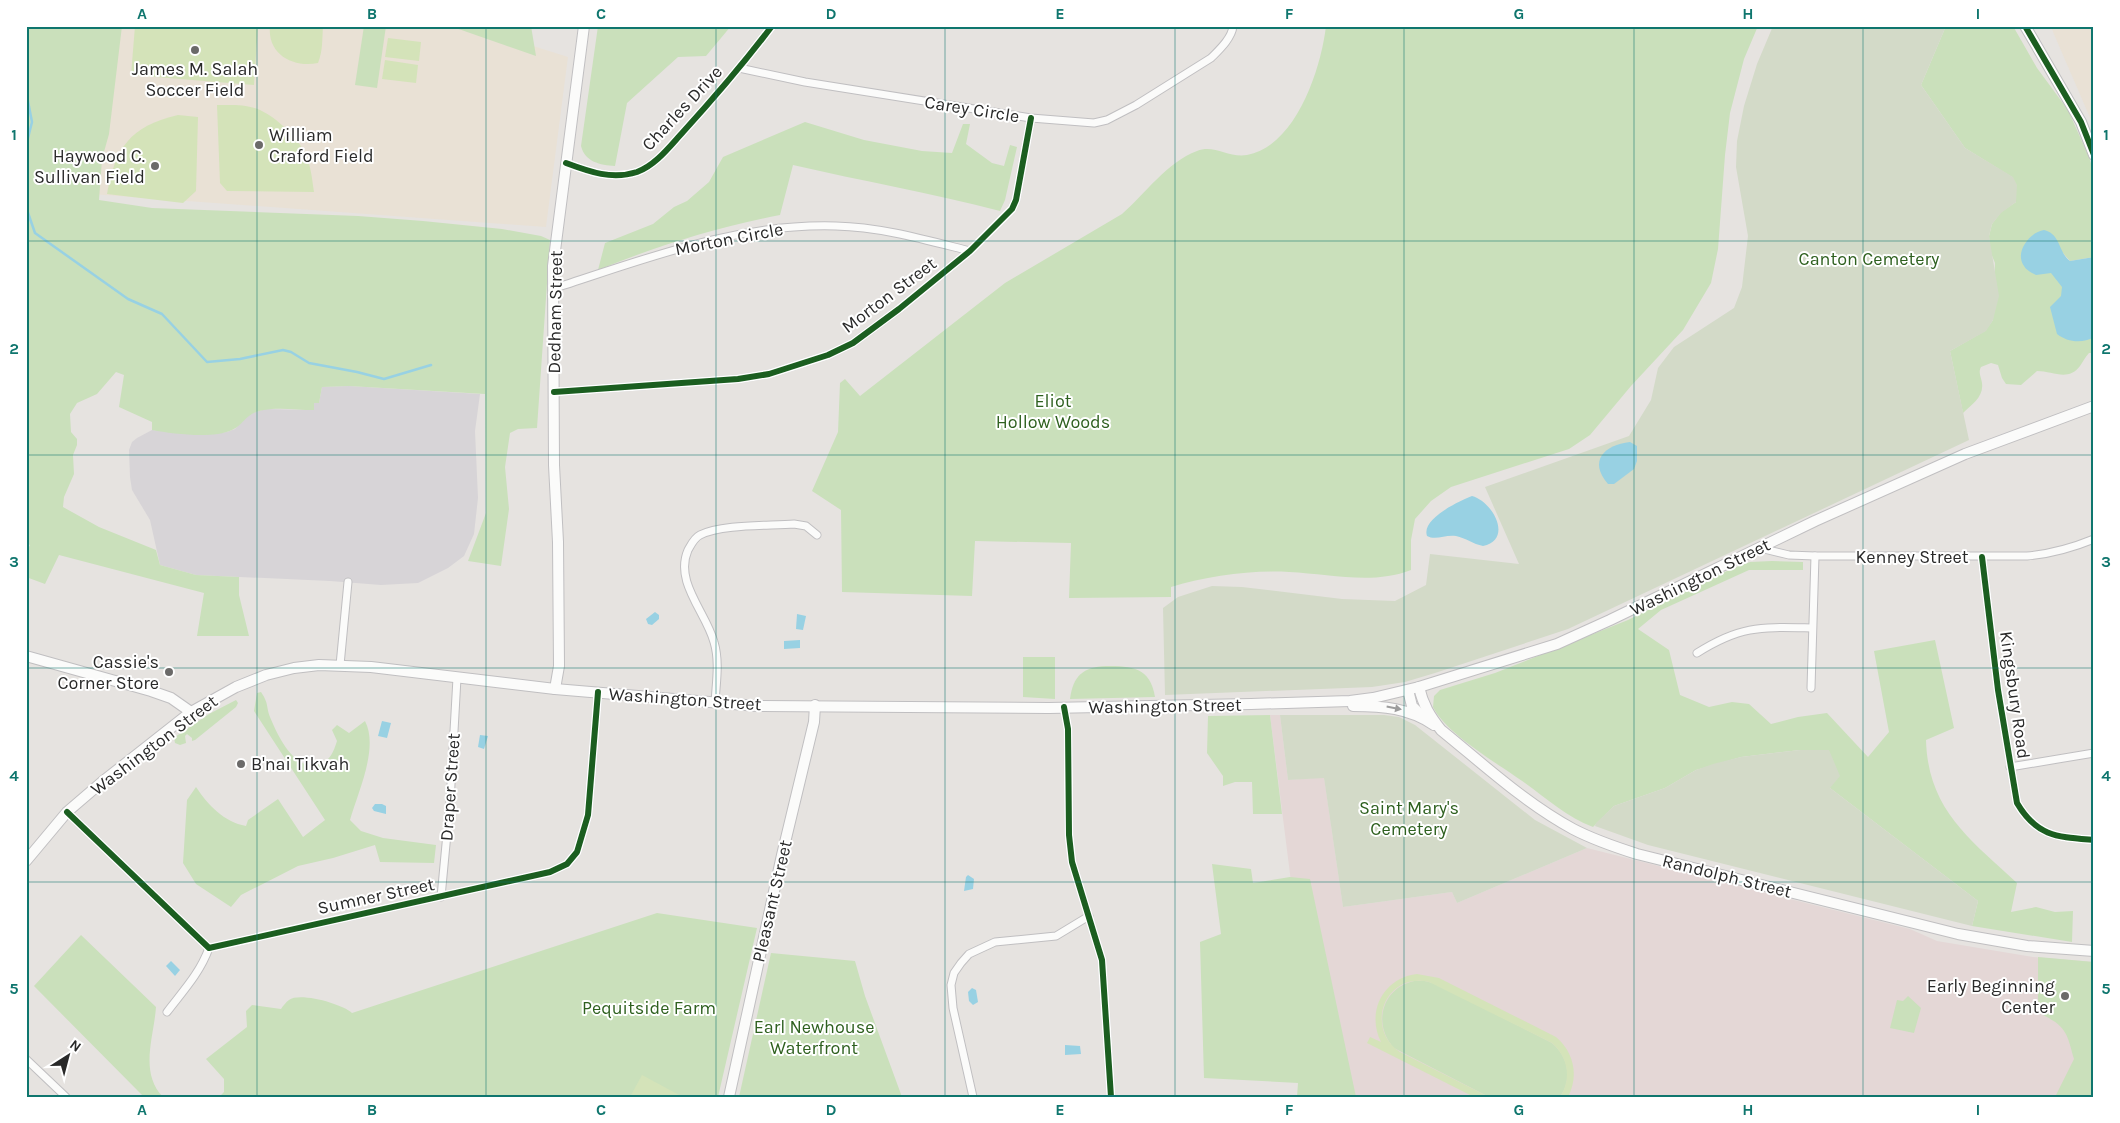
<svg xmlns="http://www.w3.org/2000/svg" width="2120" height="1123" viewBox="0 0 2120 1123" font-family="Karla,sans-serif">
<rect width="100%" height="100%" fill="#e6e3e0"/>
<path fill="#d7d4d7" d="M 349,386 L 480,394 L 475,431 L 478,498 L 474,534 L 464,556 L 448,568 L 418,583 L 381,585 L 330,581 L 196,575 L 160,565 L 150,520 L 132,490 L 130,477 L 129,450 L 132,442 L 137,438 L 152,430 L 202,434 L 227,432 L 235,429 L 249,414 L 265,409 L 314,410 L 314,403 L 319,403 L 322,387 Z"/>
<g fill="#e9e1d5">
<path d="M 91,26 L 470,26 L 568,57 L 546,227 L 77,193 Z"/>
<path d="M 2051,26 L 2094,26 L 2094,127 L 2053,32 Z"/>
</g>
<path fill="#e4d7d6" d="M 1270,715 L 1280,715 L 1288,780 L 1324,777 L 1343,907 L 1452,892 L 1457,903 L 1587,848 L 1910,929 L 1937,941 L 2033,957 L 2094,962 L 2094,1097 L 1315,1097 L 1304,985 Z"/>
<g fill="#cae0bb">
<path d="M 26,26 L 122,26 L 109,134 L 102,159 L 99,200 L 152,208 L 358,216 L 423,221 L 502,229 L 541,236 L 550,240 L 537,428 L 518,429 L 510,433 L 505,467 L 509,509 L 501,566 L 468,561 L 486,513 L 485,394 L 349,386 L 322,387 L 319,403 L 314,403 L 314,410 C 298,410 279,407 264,410 C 245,413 245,424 232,430 C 213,439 174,434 152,430 L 152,422 L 119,407 L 124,375 L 116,372 L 97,394 L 77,403 L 70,414 L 71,432 L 77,439 L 77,445 L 73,455 L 74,474 L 64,497 L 63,507 L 99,527 L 156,550 L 160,565 L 196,575 L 239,577 L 239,595 L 249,636 L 197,636 L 204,593 L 59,555 L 45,584 L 26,577 L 26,553 L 30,545 L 26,543 Z"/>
<path d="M 364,26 L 386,26 L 377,88 L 355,85 Z"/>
<path d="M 450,26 L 531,26 L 536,56 Z"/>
<path d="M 598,26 L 731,26 L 706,56 L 678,57 L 627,103 L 615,166 C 600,165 585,162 581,146 Z"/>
<path d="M 1326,26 L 1758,26 L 1744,59 L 1730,113 L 1725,155 L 1718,249 L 1711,283 L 1683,330 L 1631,386 L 1590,435 L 1569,449 L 1451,487 L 1431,501 L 1415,519 L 1411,540 L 1411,570 C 1373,585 1330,574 1289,572 C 1250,570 1208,576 1171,587 L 1171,597 L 1069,598 L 1071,543 L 975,541 L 972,596 L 842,592 L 841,510 L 812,491 L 838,432 L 840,383 L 845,379 L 860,396 L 1005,283 L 1122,214 C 1145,194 1167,162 1197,151 C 1214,144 1228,158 1247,155 C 1296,146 1321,69 1326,26 Z"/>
<path d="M 1946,26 L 2013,26 L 2037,68 L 2068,110 L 2089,157 L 2094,173 L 2094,257 L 2070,261 L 2063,253 L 2057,249 L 2094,301 L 2094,353 L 2089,353 C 2085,357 2083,362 2080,366 C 2068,382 2053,371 2037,371 L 2021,385 L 2006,384 L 2002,378 L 1998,365 L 1991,363 L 1981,367 C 1978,373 1981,376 1982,383 C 1984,397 1972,404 1963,413 L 1950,351 L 1985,331 L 1993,320 L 1995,263 L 1990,251 L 1989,236 L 1992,224 L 2001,212 L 2016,202 L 2012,177 L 1965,148 L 1921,85 Z"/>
<path d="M 805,122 L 864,140 L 922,151 L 952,153 L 963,124 L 970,124 L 966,144 L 992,163 L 1004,166 L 1010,145 L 1017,147 L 1005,200 L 1000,211 C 931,193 862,181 793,165 L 780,215 C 716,228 659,245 598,270 L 605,243 L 653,224 L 674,207 L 687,201 L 709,182 L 723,157 Z"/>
<path d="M 1772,561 L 1803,562 L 1803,570 L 1749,570 L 1661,610 L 1638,629 L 1669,650 L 1680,695 L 1709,707 L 1732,702 L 1749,704 L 1771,724 L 1798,717 L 1827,713 L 1868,757 L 1889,732 L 1874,651 L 1935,640 L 1954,728 L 1926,740 C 1928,810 1970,839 2017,883 L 2011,912 L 2036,907 L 2055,912 L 2073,911 L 2072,942 L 1972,926 L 1978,901 L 1830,788 L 1829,750 L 1800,750 L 1741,757 L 1696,770 L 1665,788 L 1614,806 L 1593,827 C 1567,817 1547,799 1525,783 C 1500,765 1446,734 1433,707 L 1434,696 L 1440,690 L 1495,673 L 1628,620 L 1731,569 L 1750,562 Z"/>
<path d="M 1023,657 L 1055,657 L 1055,699 L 1023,697 Z"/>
<path d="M 1106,666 C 1132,666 1150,667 1155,697 L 1070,699 C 1073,676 1083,667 1106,666 Z"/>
<path d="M 261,692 C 269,704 266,706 270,717 C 277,734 293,769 316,765 C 330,762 333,753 337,741 L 332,730 L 337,725 L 349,733 L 365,721 C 379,748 358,792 350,820 L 361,831 L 383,838 L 436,845 L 434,863 L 380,862 L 375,845 L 333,858 L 298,866 L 241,895 L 231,907 L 196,884 L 183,863 L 187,800 L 196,787 C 208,805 224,822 246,826 L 248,820 L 278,799 L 303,837 L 325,820 L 254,711 L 257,693 Z"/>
<path d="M 236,700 L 238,703 L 236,707 L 195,740 L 192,741 L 192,738 L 187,734 L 185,736 L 186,743 L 180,745 L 175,743 L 174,738 L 175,737 L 209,714 Z"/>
<path d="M 1270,715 L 1282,814 L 1253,814 L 1252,782 L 1235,782 L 1223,786 L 1223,776 L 1207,753 L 1208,716 Z"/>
<path d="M 1212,864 L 1251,869 L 1253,883 L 1290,877 L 1310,879 L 1356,1097 L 1297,1097 L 1298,1083 L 1204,1078 L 1200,942 L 1221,934 Z"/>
<path d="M 657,913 L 757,928 L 718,1097 L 219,1097 L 224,1092 L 224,1079 L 206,1059 L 247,1027 L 246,1011 L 252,1005 L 281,1009 C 283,1006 286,1002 289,1000 C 300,992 342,1004 352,1013 Z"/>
<path d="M 81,935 L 156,1007 C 154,1037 139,1072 163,1097 L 144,1097 L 34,986 Z"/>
<path d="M 771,953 L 855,961 L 865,996 L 902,1097 L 739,1097 Z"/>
<path d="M 2038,957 L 2094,962 L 2094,1097 L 2055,1097 L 2074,1059 C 2067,1034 2067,1027 2043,1015 L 2038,1000 Z"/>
<path d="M 1414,981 L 1425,981 L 1436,984 L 1552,1043 C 1568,1057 1573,1078 1560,1097 L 1489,1097 L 1394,1048 C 1372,1024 1382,988 1414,981 Z"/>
<path d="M 1908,996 L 1921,1008 L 1914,1033 L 1890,1028 L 1897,1000 L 1903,1001 Z"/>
</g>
<g fill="#d3dac8">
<path d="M 1773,26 L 1946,26 L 1921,85 L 1965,148 L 2013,177 L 2017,185 L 2016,202 L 2001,213 L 1992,224 L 1989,236 L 1999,296 L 1993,320 L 1986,331 L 1950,351 L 1969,440 L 1568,629 L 1435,673 L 1405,682 L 1372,687 L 1165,695 L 1163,608 L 1178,597 L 1212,586 L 1242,587 L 1342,599 L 1395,601 L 1426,585 L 1430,554 L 1519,564 L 1485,487 L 1629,436 L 1651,400 L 1658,368 L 1674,347 L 1734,308 L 1742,287 L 1748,236 L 1736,167 L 1737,141 L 1744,106 L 1757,64 Z"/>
<path d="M 1280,715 L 1384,715 L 1399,717 L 1415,725 L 1535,820 L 1587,848 L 1457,903 L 1452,892 L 1343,907 L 1324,778 L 1288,780 Z"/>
<path d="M 1800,750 L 1829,750 L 1840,776 L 1830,788 L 1978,901 L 1972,926 L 1648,845 L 1595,826 L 1596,823 L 1614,806 L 1665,788 L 1696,770 L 1713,764 L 1741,757 Z"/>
</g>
<g fill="#d4e3b9">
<path d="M 135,26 L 258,26 L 254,85 L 131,75 Z"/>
<path d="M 270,26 L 323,26 C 322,40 323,50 318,63 C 294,68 267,55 270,26 Z"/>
<path d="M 388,38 L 421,42 L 419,61 L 385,57 Z"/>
<path d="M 385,60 L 418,65 L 416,83 L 382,79 Z"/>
<path d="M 217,105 C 231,105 247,104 260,110 C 277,118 297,137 305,153 C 311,165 312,179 314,192 L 227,191 L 220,183 Z"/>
<path d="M 178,115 L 198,117 L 196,191 L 183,203 L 107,194 C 115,148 130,126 178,115 Z"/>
<path d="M 1417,974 L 1439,978 L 1556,1037 C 1574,1052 1579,1076 1568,1097 L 1560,1097 C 1572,1079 1568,1057 1552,1043 L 1429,982 C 1385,972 1364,1028 1400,1052 L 1489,1097 L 1474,1097 L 1367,1043 L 1370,1037 L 1381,1042 C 1366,1012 1383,978 1417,974 Z"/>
<path d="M 642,1075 L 681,1096 L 680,1097 L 630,1097 Z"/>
</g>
<g fill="#98d1e3">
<path d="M 2044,230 C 2061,234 2058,252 2070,261 L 2094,257 L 2094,337 C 2082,344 2067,342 2057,334 L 2050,307 L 2061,296 L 2062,287 L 2051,273 L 2036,275 C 2032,273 2026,270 2024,266 C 2014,252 2030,232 2044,230 Z"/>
<path d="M 1630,442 L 1637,446 L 1637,461 L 1634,469 L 1614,484 L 1608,484 C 1588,461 1604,445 1630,442 Z"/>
<path d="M 1472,496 C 1492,501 1514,539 1483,546 C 1473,544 1466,538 1456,536 C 1446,534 1436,541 1427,536 C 1421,519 1459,501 1472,496 Z"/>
<path d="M 655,612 L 659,615 L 659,619 L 652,625 L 648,624 L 646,619 Z"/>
<path d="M 797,614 L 806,616 L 803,630 L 796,629 Z"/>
<path d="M 800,640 L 800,648 L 784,649 L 784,641 Z"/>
<path d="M 382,721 L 391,723 L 387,738 L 378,736 Z"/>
<path d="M 480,735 L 488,736 L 484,749 L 478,747 Z"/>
<path d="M 375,804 L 382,804 L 386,806 L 386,814 L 374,811 L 372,808 Z"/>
<path d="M 968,875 L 974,879 L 973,889 L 964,891 L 966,877 Z"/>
<path d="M 171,961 L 180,970 L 175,976 L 166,966 Z"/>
<path d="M 972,988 L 976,990 L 978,1002 L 973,1005 L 969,1001 L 968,992 Z"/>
<path d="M 1065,1045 L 1080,1046 L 1081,1054 L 1065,1055 Z"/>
</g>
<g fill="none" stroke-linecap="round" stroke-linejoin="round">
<g stroke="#98d1e3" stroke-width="2.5">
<path d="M 26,91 L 32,122 L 26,146"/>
<path d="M 26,207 L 35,233 L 128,299 L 162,314 L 207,362 L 240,359 L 283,350 L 291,352 L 309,363 L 357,372 L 384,379 L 431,365"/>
</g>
<defs>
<g id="street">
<path d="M 739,68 L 805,82 L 1031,118 L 1094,123 L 1107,120 L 1136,105 L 1211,58 C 1219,50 1232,38 1233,26"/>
<path d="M 566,163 C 590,172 612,180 637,172 C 656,165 670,146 683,132 C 714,98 744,63 772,26"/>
<path d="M 552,289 C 646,259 735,223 836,226 C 881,227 926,240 970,251"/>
<path d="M 554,392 L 738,379 L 769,374 L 828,355 L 853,343 L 899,309 L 970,251 L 1012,209 L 1016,200 L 1031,118"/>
<path d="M 1760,548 L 1789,555 L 1815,556 L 2027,556 C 2050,554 2072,548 2094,539"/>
<path d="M 1982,557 L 1998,690 L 2017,803 C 2037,837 2058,837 2094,840"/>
<path d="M 1697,653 C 1741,625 1762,627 1812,628"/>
<path d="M 340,665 L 348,582"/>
<path d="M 1811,688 L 1815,556"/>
<path d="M 715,703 C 716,683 720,662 714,642 C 706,612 674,582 688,550 C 691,545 694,538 700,535 C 721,524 769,526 794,524 L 806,526 L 817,535"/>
<path d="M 1064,707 L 1068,729 L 1069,835 L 1072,862 L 1102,960 L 1111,1097"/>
<path d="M 2010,767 L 2094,753"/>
<path d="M 67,812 L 209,948 L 550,872 L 567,864 L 577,852 L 588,815 L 598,692"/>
<path d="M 441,897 L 450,802 L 457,678"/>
<path d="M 167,1012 C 183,991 200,973 209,948"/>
<path d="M 26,1059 L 66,1097"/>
<path d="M 973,1097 L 953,1008 L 951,985 L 954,973 L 961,963 L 969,954 L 995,942 L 1056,936 L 1089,916"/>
</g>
<g id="secondary">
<path d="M 2025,26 L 2081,122 L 2094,155"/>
<path d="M 26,656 L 151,691 L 171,698 L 191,712"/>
<path d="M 1419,687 C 1423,705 1430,716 1441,730 C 1483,764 1525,803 1573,829 C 1594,840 1615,847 1637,854 L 1958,934 L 2027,946 L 2094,951"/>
<path d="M 555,689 L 559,666 L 558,542 L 554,465 L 553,266 L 584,26"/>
<path d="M 1408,690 L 1412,706 L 1421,715"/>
<path d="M 1353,706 C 1383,706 1409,708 1434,725"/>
<path d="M 26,861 L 67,812 L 102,782 L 191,712 L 236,687 L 266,675 L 294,668 L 319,665 L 371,667 L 555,689 L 757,706 L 1049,708 L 1251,704 L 1350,701 L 1373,698 L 1419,687 L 1557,644 L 1610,620 L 1815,521 L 1965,454 L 2094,406"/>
<path d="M 729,1097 L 782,855 L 814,722 L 815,705"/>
</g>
</defs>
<use href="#street" stroke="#c0bfc1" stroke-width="9"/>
<use href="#secondary" stroke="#c0bfc1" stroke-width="12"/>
<use href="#street" stroke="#fbfbfa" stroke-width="7"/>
<use href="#secondary" stroke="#fbfbfa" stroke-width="10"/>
<defs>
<g id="cycleway">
<path d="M 2025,26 L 2081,122 L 2094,155"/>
<path d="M 566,163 C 590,172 612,180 637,172 C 656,165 670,146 683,132 C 714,98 744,63 772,26"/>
<path d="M 554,392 L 738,379 L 769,374 L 828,355 L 853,343 L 899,309 L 970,251 L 1012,209 L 1016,200 L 1031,118"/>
<path d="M 1982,557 L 1998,690 L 2017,803 C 2037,837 2058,837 2094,840"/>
<path d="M 1064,707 L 1068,729 L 1069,835 L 1072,862 L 1102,960 L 1111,1097"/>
<path d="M 67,812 L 209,948 L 550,872 L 567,864 L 577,852 L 588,815 L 598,692"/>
</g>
</defs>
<use href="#cycleway" stroke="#fff" stroke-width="9"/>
<use href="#cycleway" stroke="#1b5e20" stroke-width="6"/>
</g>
<defs><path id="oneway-solid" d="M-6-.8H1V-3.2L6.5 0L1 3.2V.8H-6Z" transform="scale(1.25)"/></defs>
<use fill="#9c9c9c" href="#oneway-solid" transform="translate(1394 708) rotate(11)"/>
<path fill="none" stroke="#0f766e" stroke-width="1" stroke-opacity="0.55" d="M 257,26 L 257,1097M 486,26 L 486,1097M 716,26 L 716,1097M 945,26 L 945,1097M 1175,26 L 1175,1097M 1404,26 L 1404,1097M 1634,26 L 1634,1097M 1863,26 L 1863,1097M 26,241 L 2094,241M 26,455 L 2094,455M 26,668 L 2094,668M 26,882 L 2094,882"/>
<g fill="#6b6a69" stroke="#fff" stroke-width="2">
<circle cx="195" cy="50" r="5"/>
<circle cx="259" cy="145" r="5"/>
<circle cx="155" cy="166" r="5"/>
<circle cx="169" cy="672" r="5"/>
<circle cx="241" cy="764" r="5"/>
<circle cx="2065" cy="996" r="5"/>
</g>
<g text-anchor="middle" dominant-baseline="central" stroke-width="4" stroke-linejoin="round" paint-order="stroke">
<g font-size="18" fill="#292929" stroke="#fff" text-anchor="end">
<text x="195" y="69" text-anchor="middle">James M. Salah<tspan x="195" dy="21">Soccer Field</tspan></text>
<text x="269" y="135" text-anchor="start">William<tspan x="269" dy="21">Craford Field</tspan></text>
<text x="145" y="156">Haywood C.<tspan x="145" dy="21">Sullivan Field</tspan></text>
<text x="159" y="662">Cassie's<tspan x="159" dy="21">Corner Store</tspan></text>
<text x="251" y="764" text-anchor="start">B'nai Tikvah</text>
<text x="2055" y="986">Early Beginning<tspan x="2055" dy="21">Center</tspan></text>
</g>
<g font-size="18" fill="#292929" stroke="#fff">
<text transform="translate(682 108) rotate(-47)">Charles Drive</text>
<text transform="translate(972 109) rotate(9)">Carey Circle</text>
<text transform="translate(729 239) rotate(-11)">Morton Circle</text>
<text transform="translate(889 295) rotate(-37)">Morton Street</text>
<text transform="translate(555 312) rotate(-89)">Dedham Street</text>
<text x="1912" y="557">Kenney Street</text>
<text transform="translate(1700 577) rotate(-26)">Washington Street</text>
<text transform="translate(2015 695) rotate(82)">Kingsbury Road</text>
<text transform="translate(685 699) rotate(4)">Washington Street</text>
<text transform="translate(1165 706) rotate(-1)">Washington Street</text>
<text transform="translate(154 745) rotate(-37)">Washington Street</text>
<text transform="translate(450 787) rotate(-86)">Draper Street</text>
<text transform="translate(1727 876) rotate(14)">Randolph Street</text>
<text transform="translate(376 896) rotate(-12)">Sumner Street</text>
<text transform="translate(772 901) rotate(-77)">Pleasant Street</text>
</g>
<g font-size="18" fill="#2e601f" stroke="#fff">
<text x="1869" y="259">Canton Cemetery</text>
<text x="1053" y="401">Eliot<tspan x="1053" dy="21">Hollow Woods</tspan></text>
<text x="1409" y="808">Saint Mary's<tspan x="1409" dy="21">Cemetery</tspan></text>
<text x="649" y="1008">Pequitside Farm</text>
<text x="814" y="1027">Earl Newhouse<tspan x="814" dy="21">Waterfront</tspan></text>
</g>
</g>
<rect width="2120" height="1123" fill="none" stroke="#ffffff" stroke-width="55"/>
<g transform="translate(68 1056) rotate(36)" stroke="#ffffff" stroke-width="4" paint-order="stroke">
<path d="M0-4L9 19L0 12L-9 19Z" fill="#292929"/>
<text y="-8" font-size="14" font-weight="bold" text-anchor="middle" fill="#292929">N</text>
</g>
<rect x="28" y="28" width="2064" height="1068" fill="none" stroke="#0f766e" stroke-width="2"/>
<g font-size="16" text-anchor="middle" font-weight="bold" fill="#0f766e">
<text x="142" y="19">A</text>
<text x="372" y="19">B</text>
<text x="601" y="19">C</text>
<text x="831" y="19">D</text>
<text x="1060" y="19">E</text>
<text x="1289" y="19">F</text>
<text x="1519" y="19">G</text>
<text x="1748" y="19">H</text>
<text x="1978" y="19">I</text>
<text x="14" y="140">1</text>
<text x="2106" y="140">1</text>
<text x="14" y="354">2</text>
<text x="2106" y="354">2</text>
<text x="14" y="567">3</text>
<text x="2106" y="567">3</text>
<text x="14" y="781">4</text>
<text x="2106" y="781">4</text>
<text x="14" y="994">5</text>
<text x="2106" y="994">5</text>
<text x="142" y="1115">A</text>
<text x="372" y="1115">B</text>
<text x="601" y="1115">C</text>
<text x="831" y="1115">D</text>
<text x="1060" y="1115">E</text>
<text x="1289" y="1115">F</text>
<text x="1519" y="1115">G</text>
<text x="1748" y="1115">H</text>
<text x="1978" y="1115">I</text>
</g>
</svg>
